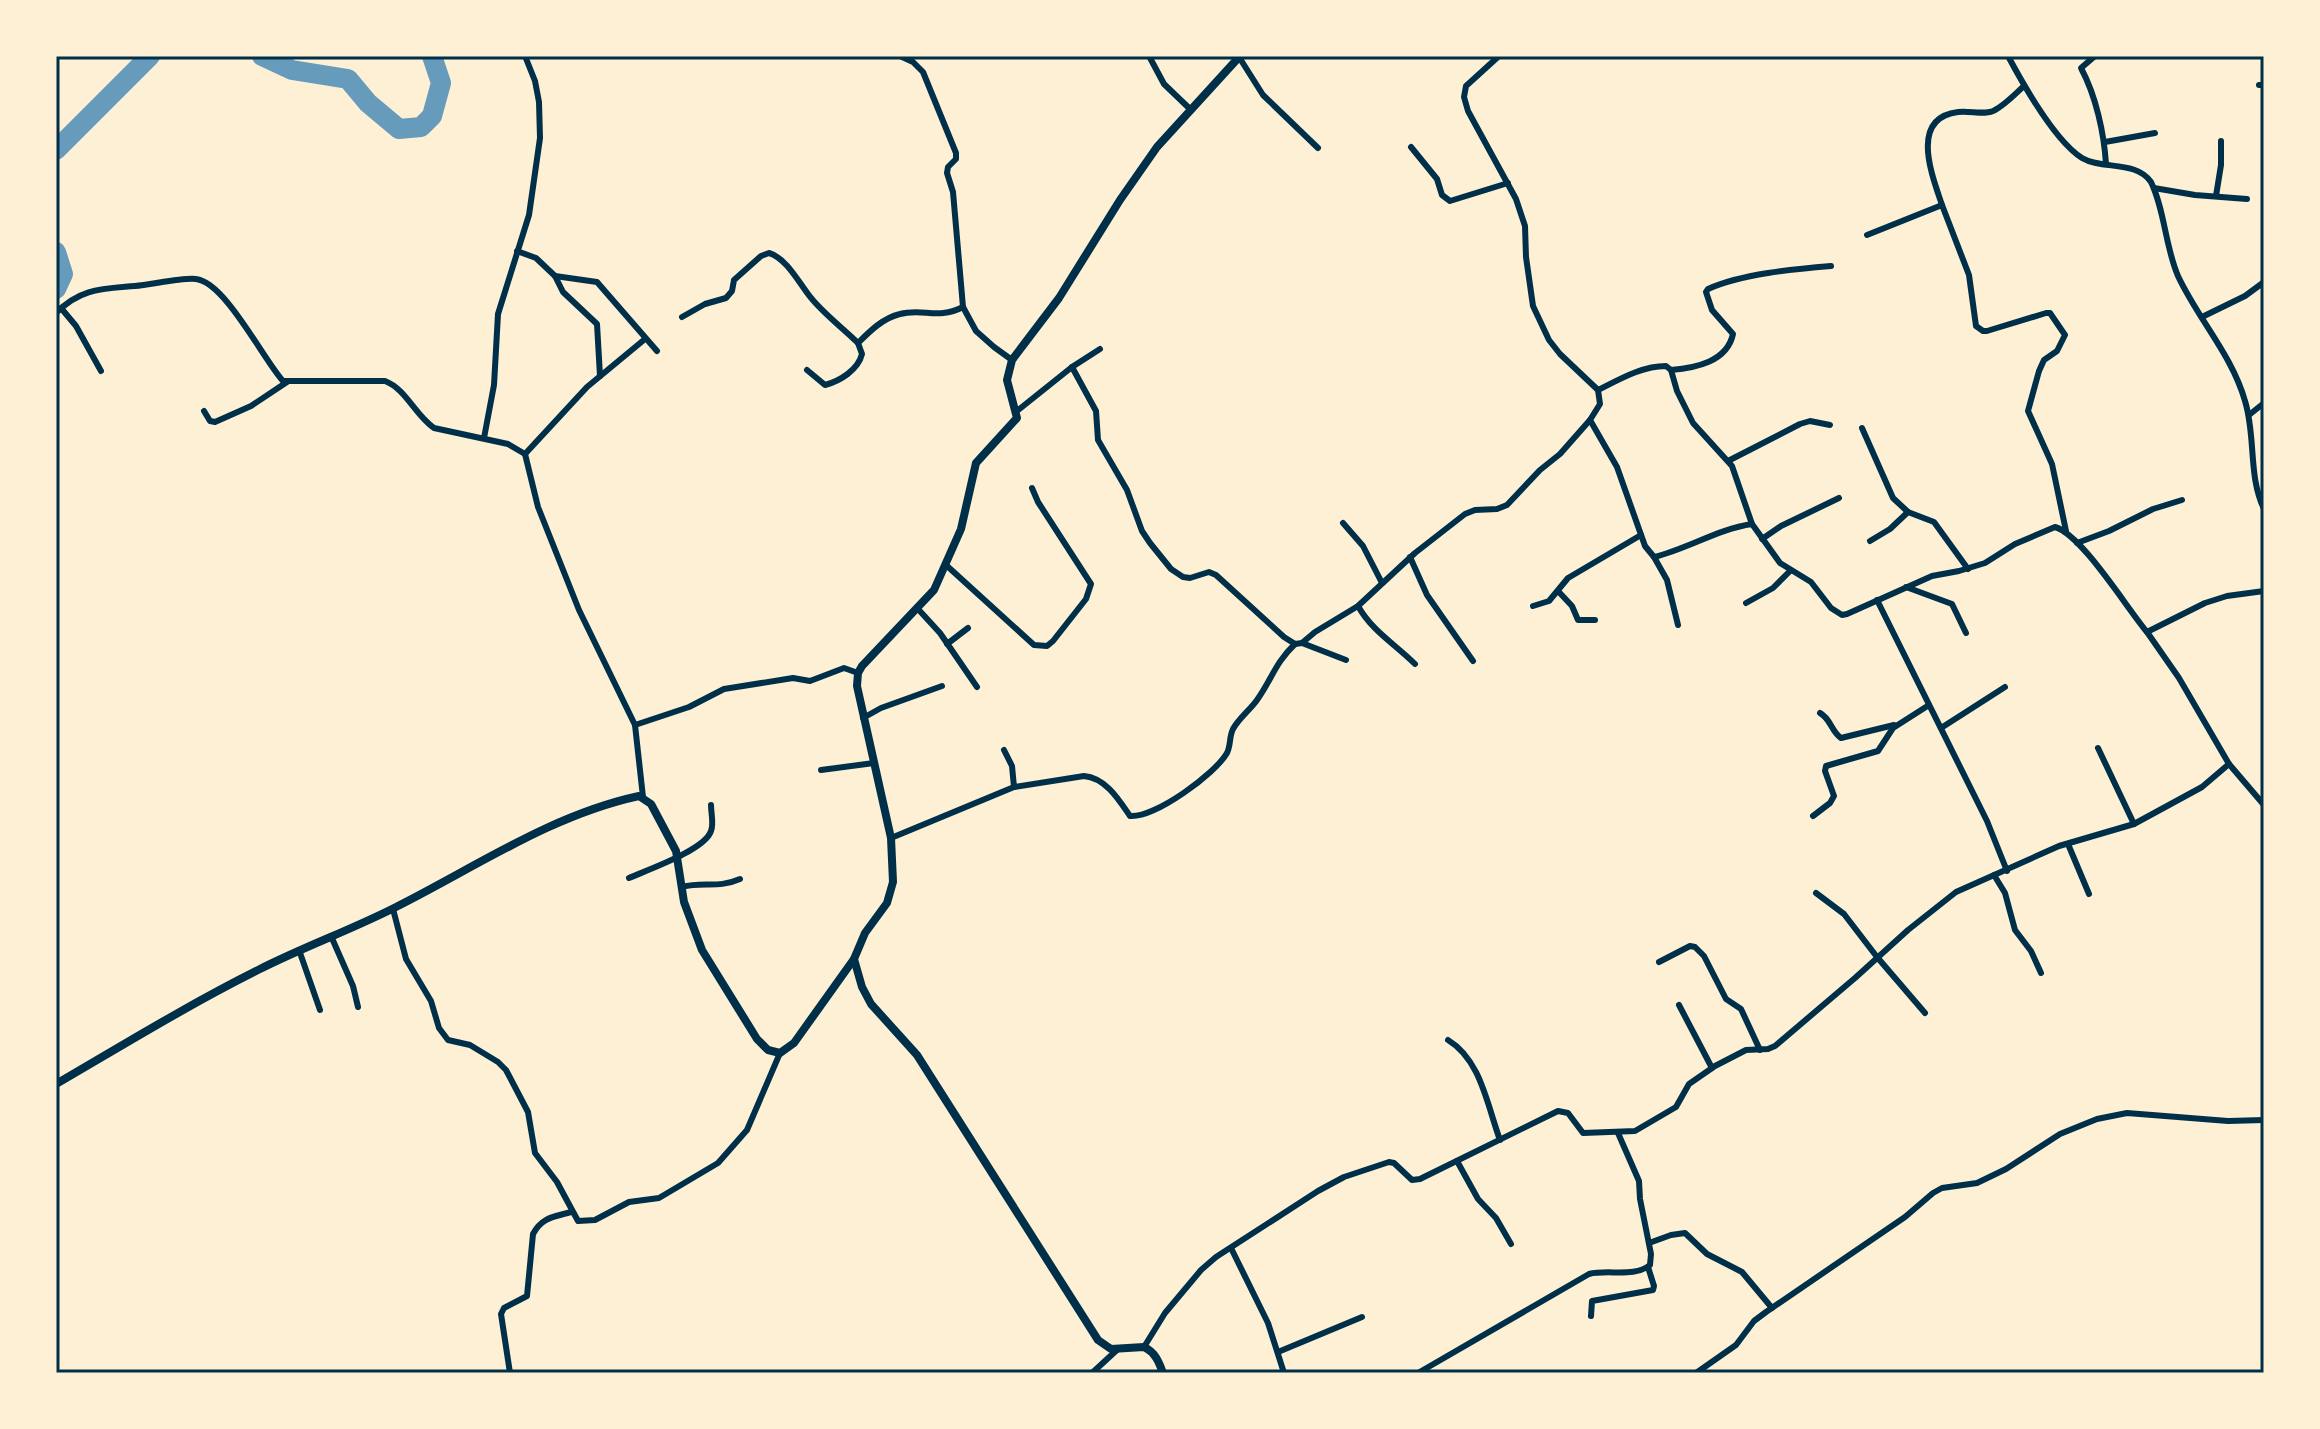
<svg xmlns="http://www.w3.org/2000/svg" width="2320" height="1429" viewBox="0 0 2320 1429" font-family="'IBM Plex Sans',sans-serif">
<rect width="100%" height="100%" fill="#fdf0d5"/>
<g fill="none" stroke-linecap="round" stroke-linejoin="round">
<g stroke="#669bbc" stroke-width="20">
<path d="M 262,56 L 292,70 L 348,79 L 368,103 L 399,129 L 421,127 L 432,116 L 441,83 L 432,56"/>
<path d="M 56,150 L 150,56"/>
<path d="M 56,252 L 63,274 L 56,289"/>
</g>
<g stroke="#003049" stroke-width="6">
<path d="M 56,56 L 57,56"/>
<path d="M 900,56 L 913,62 L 923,72 L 956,153 L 956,159 L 948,167 L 947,173 L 953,192 L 963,307 L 976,331 L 994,347 L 1012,360"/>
<path d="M 1149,56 L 1164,84 L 1190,109"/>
<path d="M 1499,56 L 1466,86 L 1464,97 L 1468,111 L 1516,199 L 1525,226 L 1526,257 L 1533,306 L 1549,340 L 1560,354 L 1598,390 L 1600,404 L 1590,420 L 1617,467 L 1645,546 L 1654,557 C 1687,549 1718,529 1752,524 L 1780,563 L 1811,582 L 1831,608 L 1842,615 L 1847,614 L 1932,576 L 1959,571 L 1985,563 L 2015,544 L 2055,527 C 2082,535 2126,607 2147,632 L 2205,603 L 2227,596 L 2264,591"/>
<path d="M 2008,56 C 2023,84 2055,141 2082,158 C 2102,170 2136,160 2151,182 C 2165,211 2165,246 2178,276 C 2198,319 2232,355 2245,401 C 2256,436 2248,476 2264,509"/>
<path d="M 2095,56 L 2081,68 C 2096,96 2104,133 2106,164"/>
<path d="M 1239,57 L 1263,95 L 1318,148"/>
<path d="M 2259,85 L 2264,85"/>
<path d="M 2105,142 L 2155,133"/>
<path d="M 1411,147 L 1437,179 L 1442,195 L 1450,201 L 1508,183"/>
<path d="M 2154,188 L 2195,195 L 2247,199"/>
<path d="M 2216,196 L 2221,165 L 2221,141"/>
<path d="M 1942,205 C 1932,175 1909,118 1958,112 C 1969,110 1986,116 1995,110 C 2006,104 2015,94 2024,86"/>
<path d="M 1867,235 L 1942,205 L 1969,275 L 1976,326 L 1983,331 L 1987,331 L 2046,313 L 2050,313 L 2065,335 L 2057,351 L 2044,360 L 2039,371 L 2028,411 L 2052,464 L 2066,531"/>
<path d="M 517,251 L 536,258 L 555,276 L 597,282 L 657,351"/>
<path d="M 555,276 L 563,292 L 597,324 L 600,376"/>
<path d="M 61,308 L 76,326 L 101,371"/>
<path d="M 56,313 C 81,288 102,289 135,286 C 150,285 184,277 196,279 C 225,282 263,359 283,381 L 385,381 C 406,389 415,415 434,428 L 508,444 L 525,454 L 538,507 L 579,610 L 635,725 L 643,797"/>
<path d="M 682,317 L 705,304 L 726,298 L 732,291 L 734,280 L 761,256 L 769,253 C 786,258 798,281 808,294 C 821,312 842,327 858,343 C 870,331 883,318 900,314 C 923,308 938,320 963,307"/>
<path d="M 2202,317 L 2245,296 L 2264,282"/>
<path d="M 1072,367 L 1096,411 L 1098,440 L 1127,490 L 1142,531 L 1150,543 L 1171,569 L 1183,577 L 1190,578 L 1209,572 L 1216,575 L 1284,637 L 1295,644 L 1302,643 L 1315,632 L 1358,606 L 1415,553 L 1465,514 L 1475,510 L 1497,509 L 1507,505 L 1540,470 L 1560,454 L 1590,420"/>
<path d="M 807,370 L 825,385 C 840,381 858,370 862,354 L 858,343"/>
<path d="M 1671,370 L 1677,391 L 1693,423 L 1732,466 L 1752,524"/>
<path d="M 1598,390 C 1620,379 1642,366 1666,366 L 1671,370 C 1695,368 1727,362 1733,334 L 1712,310 L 1706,292 L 1708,289 C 1741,274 1794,269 1831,266"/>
<path d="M 204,411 L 210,421 L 215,422 L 251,406 L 287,382"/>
<path d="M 1017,411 L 1072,367 L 1100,349"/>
<path d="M 2249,415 L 2264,403"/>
<path d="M 1862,428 L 1893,498 L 1908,512 L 1934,522 L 1968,569"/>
<path d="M 484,438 L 494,385 L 498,314 L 529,215 L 540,138 L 539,102 L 535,81 L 525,56"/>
<path d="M 525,454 L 587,387 L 645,339"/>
<path d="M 1728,461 L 1800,424 L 1810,421 L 1830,425"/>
<path d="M 1343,523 L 1363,546 L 1382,583"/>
<path d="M 1762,539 L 1781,526 L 1839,498"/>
<path d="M 1870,541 L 1890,529 L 1908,512"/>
<path d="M 2077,543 L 2109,531 L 2153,509 L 2182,500"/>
<path d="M 1410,557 L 1427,595 L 1473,661"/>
<path d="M 1654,557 L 1667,580 L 1678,625"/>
<path d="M 946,565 L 1034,645 L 1047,646 L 1053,641 L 1086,599 L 1091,584 L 1038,502 L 1032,488"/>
<path d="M 1906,587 L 1952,604 L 1966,633"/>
<path d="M 1558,591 L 1572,606 L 1578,620 L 1595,620"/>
<path d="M 1877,600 L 1987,821 L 2007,871"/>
<path d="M 1746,603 L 1773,588 L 1790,571"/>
<path d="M 1358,606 C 1372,631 1395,644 1415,664"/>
<path d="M 1533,606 L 1549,601 L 1568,578 L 1641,535"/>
<path d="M 918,609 L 940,633 L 977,687"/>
<path d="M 1302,643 L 1346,660"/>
<path d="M 947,644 L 968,628"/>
<path d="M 1820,713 C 1831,719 1831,731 1841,738 L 1894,725"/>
<path d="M 863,718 L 881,708 L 942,686"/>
<path d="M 635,725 L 689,707 L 724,689 L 793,678 L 810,681 L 844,668 L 858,673"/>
<path d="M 1941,728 L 2005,687"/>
<path d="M 2098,748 L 2134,824"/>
<path d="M 1004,750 L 1012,766 L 1014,787"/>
<path d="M 2229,764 L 2264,805"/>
<path d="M 821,770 L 874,763"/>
<path d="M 1813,816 L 1830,803 L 1834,796 L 1825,771 L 1826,766 L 1878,751 L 1893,728 L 1929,705"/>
<path d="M 891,838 L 1014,787 L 1084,776 C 1106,778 1119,800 1130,816 C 1155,818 1215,774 1227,753 C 1231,745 1229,737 1233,729 C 1239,718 1250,710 1257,700 C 1272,679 1275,663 1295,644"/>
<path d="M 2068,844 L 2089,894"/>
<path d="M 1994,875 L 2005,893 L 2015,930 L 2031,951 L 2041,973"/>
<path d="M 629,878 C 647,870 705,850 711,831 C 714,824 711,813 711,805"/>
<path d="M 682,887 C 704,881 717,889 740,879"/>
<path d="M 1816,893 L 1844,914 L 1877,957 L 1925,1013"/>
<path d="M 393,909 L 406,959 L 431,1001 L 439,1028 L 448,1040 L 470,1045 L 498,1062 L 506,1070 L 528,1112 L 535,1153 L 557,1182 L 578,1221 L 595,1220 L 629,1202 L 659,1198 L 718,1163 L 747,1130 L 780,1053"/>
<path d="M 331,936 L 353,986 L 358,1007"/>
<path d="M 299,950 L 320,1010"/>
<path d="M 1659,962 L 1690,946 L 1695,947 L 1704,956 L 1726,999 L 1741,1009 L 1760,1050"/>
<path d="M 1679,1005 L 1712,1068"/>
<path d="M 1448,1040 C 1481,1060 1487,1105 1500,1140"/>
<path d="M 1457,1161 L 1478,1199 L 1496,1218 L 1511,1244"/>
<path d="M 1649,1243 L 1671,1235 L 1685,1233 L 1707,1254 L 1742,1272 L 1772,1308"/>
<path d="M 1231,1248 L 1268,1323 L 1284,1373"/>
<path d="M 1591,1316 L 1592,1301 L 1653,1290 L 1654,1286 L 1648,1267"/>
<path d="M 1144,1347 L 1165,1313 L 1201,1270 L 1216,1257 L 1318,1191 L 1344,1177 L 1389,1162 L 1394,1163 L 1412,1180 L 1420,1179 L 1558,1111 L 1568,1113 L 1583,1133 L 1635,1131 L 1676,1107 L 1689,1084 L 1715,1066 L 1746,1050 L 1768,1049 L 1775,1046 L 1855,978 L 1908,930 L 1956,892 L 2059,846 L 2134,824 L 2202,787 L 2229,764 L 2179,678 L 2147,632"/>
<path d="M 1278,1352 L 1362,1317"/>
<path d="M 510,1373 L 501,1314 L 504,1308 L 527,1296 L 533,1234 C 542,1217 554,1217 571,1212"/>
<path d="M 1092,1373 L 1118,1349"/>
<path d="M 1418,1373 L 1589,1274 C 1608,1269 1634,1278 1650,1265 L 1651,1254 L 1640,1199 L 1639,1181 L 1618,1133"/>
<path d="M 1696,1373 L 1736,1345 L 1754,1321 L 1766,1312 L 1905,1217 L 1933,1193 L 1942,1188 L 1977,1183 L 2006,1169 L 2060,1134 L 2097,1119 L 2127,1113 L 2228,1121 L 2264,1120"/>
</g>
<g stroke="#003049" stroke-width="8">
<path d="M 56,1084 C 123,1045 188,1005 258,970 C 303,947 351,930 396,907 C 476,867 551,815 639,796 L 651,804 L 676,851 L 684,902 L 702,950 L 757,1039 L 768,1050 L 780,1053 L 794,1043 L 854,959"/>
<path d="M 1163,1373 C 1159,1362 1155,1352 1144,1347 L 1111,1349 L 1098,1340 L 917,1055 L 871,1004 L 862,987 L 854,959 L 865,933 L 887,903 L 893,882 L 891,838 L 857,686 L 858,673 L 862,666 L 934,590 L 961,529 L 976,463 L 1017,418 L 1007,380 L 1012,360 L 1059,298 L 1120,200 L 1157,147 L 1240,56"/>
</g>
</g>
<rect width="2320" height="1429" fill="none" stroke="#fdf0d5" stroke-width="116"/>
<rect x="58" y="58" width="2204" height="1313" fill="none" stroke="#003049" stroke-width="3"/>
</svg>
